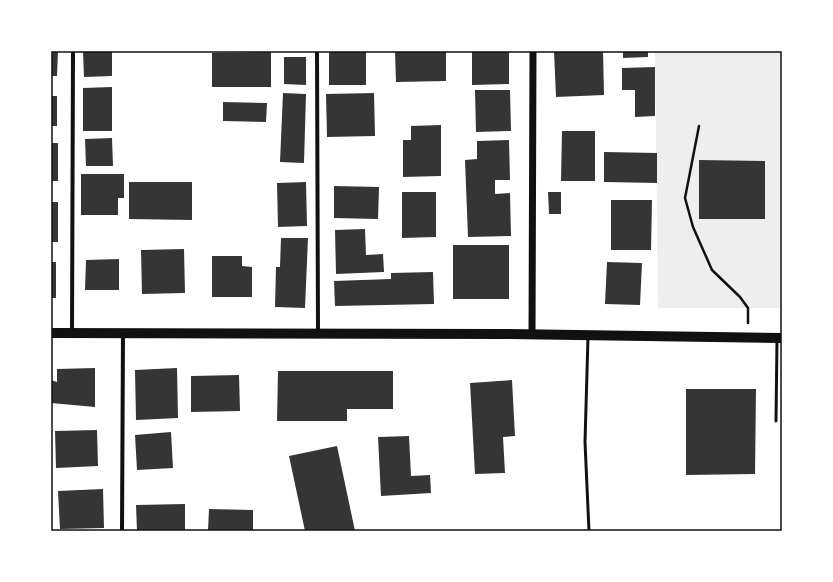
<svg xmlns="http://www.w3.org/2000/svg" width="833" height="582" viewBox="0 0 833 582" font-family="Arial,sans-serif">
<rect width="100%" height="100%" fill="#fff"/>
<path fill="#eee" d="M 655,51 L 782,51 L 782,308 L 658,308 Z"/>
<g fill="#353535">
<path d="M 51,51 L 58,51 L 57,76 L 51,76 Z"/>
<path d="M 83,51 L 112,51 L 112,76 L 84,77 Z"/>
<rect x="329" y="51" width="37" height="34"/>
<path d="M 395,51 L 446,51 L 446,81 L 396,82 Z"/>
<path d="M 472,51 L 509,51 L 509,84 L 472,85 Z"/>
<path d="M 554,51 L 603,51 L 604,95 L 556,97 Z"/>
<path d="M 623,51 L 648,51 L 648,57 L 623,58 Z"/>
<path d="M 271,52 L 271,87 L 212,87 L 212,53 Z"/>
<path d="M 284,57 L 306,57 L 306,85 L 284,84 Z"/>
<path d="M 655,67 L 655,116 L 635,117 L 635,90 L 622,90 L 622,68 Z"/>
<path d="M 112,87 L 112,131 L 83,131 L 83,88 Z"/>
<path d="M 475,90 L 510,90 L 511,131 L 476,132 Z"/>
<path d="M 283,93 L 306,94 L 304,163 L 280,162 Z"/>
<path d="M 374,93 L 375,136 L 327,137 L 326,94 Z"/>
<rect x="51" y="96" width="6" height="30"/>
<path d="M 223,102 L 267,103 L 266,122 L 223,121 Z"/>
<path d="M 441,125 L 441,176 L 403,177 L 403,140 L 411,140 L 411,126 Z"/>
<path d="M 562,131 L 595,131 L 595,181 L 561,181 Z"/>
<path d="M 112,138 L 113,166 L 86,166 L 85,139 Z"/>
<path d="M 509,140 L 510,180 L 495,180 L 495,194 L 510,193 L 511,236 L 468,237 L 465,160 L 477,159 L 477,141 Z"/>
<rect x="51" y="143" width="7" height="38"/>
<path d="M 604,152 L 657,153 L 657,183 L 604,182 Z"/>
<path d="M 699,160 L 765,161 L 765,219 L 699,219 Z"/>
<path d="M 81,174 L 124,174 L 124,198 L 118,198 L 118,215 L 81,215 Z"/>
<path d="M 129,182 L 192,182 L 192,220 L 129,219 Z"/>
<path d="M 306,182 L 307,226 L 278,227 L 277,183 Z"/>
<path d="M 334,186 L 379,187 L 378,219 L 334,218 Z"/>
<path d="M 402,192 L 436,192 L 436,237 L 402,238 Z"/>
<path d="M 548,192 L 561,192 L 561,214 L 549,214 Z"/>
<path d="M 611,200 L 652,200 L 651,250 L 611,250 Z"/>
<rect x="51" y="202" width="7" height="40"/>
<path d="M 365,229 L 366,255 L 383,254 L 384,272 L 336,274 L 335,230 Z"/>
<path d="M 281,238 L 308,238 L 305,308 L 275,307 L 276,267 L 280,267 Z"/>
<rect x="453" y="245" width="56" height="54"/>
<path d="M 184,249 L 185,293 L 142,294 L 141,250 Z"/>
<path d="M 212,256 L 242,256 L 242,266 L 252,267 L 252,297 L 212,297 Z"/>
<path d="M 119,259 L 119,290 L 85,290 L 86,260 Z"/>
<rect x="51" y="262" width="5" height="36"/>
<path d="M 607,262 L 642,263 L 640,305 L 605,304 Z"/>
<path d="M 433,272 L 434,304 L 335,306 L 334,281 L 391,279 L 391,273 Z"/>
<path d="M 95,368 L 95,407 L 51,403 L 51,380 L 57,382 L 57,369 Z"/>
<path d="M 177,368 L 178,418 L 136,420 L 135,370 Z"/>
<path d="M 278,371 L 393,371 L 393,409 L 347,409 L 347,421 L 277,421 Z"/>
<path d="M 239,375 L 240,411 L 191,412 L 191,376 Z"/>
<path d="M 512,380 L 515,436 L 503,437 L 505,473 L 475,474 L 470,383 Z"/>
<path d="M 686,389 L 756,389 L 755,474 L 686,475 Z"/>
<path d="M 97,430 L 98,466 L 56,468 L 55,431 Z"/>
<path d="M 171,432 L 173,468 L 137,470 L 135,435 Z"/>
<path d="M 409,436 L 411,476 L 430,475 L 431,493 L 381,496 L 378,437 Z"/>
<path d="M 337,446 L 355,531 L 305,531 L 289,456 Z"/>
<path d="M 103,489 L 104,528 L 60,529 L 58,491 Z"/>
<path d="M 185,504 L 185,531 L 137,531 L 136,505 Z"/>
<path d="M 209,509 L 253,510 L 253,531 L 208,531 Z"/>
</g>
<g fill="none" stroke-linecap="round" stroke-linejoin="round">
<path stroke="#111" stroke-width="2.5" d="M 699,126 L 685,198 L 693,227 L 712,270 L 740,297 L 748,308 L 748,323"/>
<g stroke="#111" stroke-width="3">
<path d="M 588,337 L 585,442 L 589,531"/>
<path d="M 776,421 L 777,340"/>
</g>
<g stroke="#111" stroke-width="4">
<path d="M 317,51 L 318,332"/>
<path d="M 72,333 L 73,51"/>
<path d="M 122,531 L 123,334"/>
</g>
<path stroke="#111" stroke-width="7" d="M 532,334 L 533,51"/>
<path stroke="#111" stroke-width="10" d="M 51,333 L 502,334 L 782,338"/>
</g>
<rect width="833" height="582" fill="none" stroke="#ffffff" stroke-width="104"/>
<rect x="52" y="52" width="729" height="478" fill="none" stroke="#111" stroke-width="1.5"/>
</svg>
